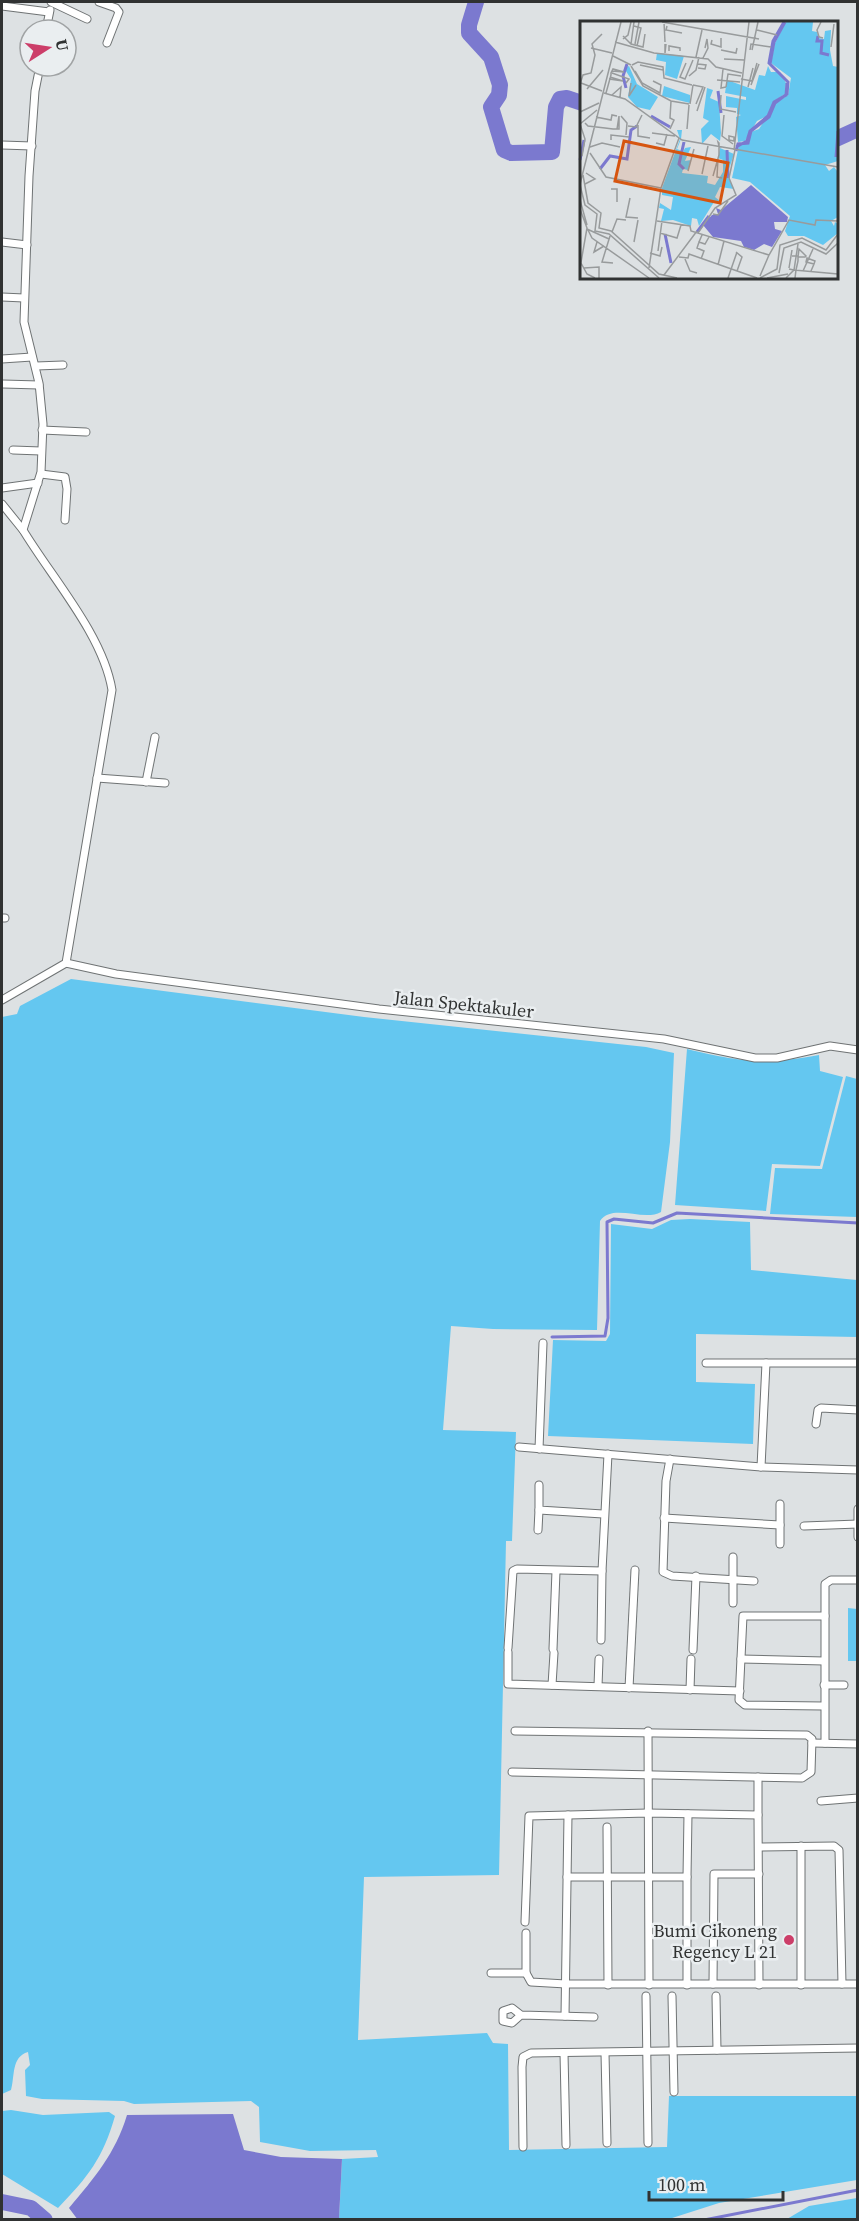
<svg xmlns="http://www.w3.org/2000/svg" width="859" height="2221" viewBox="0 0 859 2221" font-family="'Source Serif 4',serif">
<rect width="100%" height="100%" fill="#dde1e3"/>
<g fill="#64c7f0">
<path d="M 71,979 L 364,1017 L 646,1047 L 674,1053 L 670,1142 L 661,1212 C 644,1222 612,1203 600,1221 L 597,1330 L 493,1329 L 451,1326 L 443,1430 L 516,1432 L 512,1541 L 506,1541 L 499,1875 L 364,1877 L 358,2040 L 487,2033 L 493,2043 L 508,2044 L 509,2150 L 667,2147 L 669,2096 L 857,2096 L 857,2180 L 719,2203 L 669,2219 L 339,2219 L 342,2159 L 378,2157 L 376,2150 L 310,2151 L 260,2142 L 259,2107 L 251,2101 L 134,2104 L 124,2101 L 42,2099 L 26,2096 L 25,2070 L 30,2065 L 28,2052 C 11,2057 15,2076 11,2090 L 2,2094 L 2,1017 L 17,1014 L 20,1006 Z"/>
<path d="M 687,1049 C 741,1062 763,1065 819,1055 L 820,1071 L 843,1077 L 820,1166 L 772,1164 L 766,1211 L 675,1205 Z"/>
<path d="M 846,1076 L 857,1079 L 857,1217 L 770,1214 L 775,1168 L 822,1169 Z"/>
<path d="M 690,1219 L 750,1222 L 751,1270 L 857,1280 L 857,1337 L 696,1334 L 696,1382 L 755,1384 L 753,1444 L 548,1436 L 553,1340 L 606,1341 L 610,1334 L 611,1224 L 652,1229 L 671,1220 Z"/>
<path d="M 848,1608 L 857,1609 L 857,1661 L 848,1661 Z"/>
<path d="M 11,2110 L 43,2115 L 109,2112 L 115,2116 C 103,2158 88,2177 58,2208 L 2,2174 L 2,2111 Z"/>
<path d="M 857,2198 L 857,2219 L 787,2219 L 809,2206 Z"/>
</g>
<path fill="#7b79cf" d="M 233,2114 L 244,2150 L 281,2157 L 342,2159 L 339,2219 L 78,2220 L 69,2208 C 95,2177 115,2154 127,2115 Z"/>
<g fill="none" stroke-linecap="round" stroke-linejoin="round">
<g stroke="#7b79cf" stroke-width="3">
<path d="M 552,1337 L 605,1336 L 608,1318 L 607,1222 L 614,1219 L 653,1223 L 677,1213 L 858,1223"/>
<path d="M 704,2220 L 858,2190"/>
</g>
<g stroke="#7b79cf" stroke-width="16">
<path d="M 476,2 L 469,25 L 469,33 L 491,57 L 500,85 L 499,95 L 491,107 L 504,150 L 511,153 L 552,152 L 556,107 L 560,99 L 567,98 L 582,103"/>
<path d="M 836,139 L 858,129"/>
<path d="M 2,2202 L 31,2208 L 45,2220"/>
</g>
<defs>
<g id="street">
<path d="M 51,2 L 87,19"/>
<path d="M 99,2 L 116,8 L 119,12 L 107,43"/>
<path d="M 2,6 L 49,12"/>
<path d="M 46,30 L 50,10"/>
<path d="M 2,145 L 32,146"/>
<path d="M 2,242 L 27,245"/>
<path d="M 2,297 L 24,298"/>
<path d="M 2,359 L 32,357"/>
<path d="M 36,366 L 63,365"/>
<path d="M 3,384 L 39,385"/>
<path d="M 42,430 L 86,432"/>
<path d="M 13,450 L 41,451"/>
<path d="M 41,474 L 65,477 L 67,489 L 65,520"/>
<path d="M 2,488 L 38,483"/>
<path d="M 2,504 L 23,530"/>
<path d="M 97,778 L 165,783"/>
<path d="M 146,782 L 155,737"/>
<path d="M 2,918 L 5,918"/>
<path d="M 66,963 L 116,974 L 379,1009 L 664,1039 L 755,1058 L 777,1058 L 830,1046 L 858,1050"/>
<path d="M 2,1000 L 66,963 L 112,690 C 103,635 52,578 23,530 L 41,472 L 43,424 L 39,383 L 24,322 L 29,176 L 35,91 L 40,66"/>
<path d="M 706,1363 L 766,1363"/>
<path d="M 816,1424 L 818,1410 L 821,1408 L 858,1410"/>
<path d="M 519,1447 L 761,1467 L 858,1470"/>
<path d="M 539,1449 L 543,1343"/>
<path d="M 670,1459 L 666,1481 L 663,1572 L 672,1576 L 754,1581"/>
<path d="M 761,1467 L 766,1363 L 857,1363"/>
<path d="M 539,1485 L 539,1510 L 603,1514"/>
<path d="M 858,1509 L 858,1537"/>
<path d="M 664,1518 L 780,1525"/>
<path d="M 804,1526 L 858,1524"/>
<path d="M 538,1530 L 539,1510"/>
<path d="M 780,1544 L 780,1504"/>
<path d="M 733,1557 L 733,1603"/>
<path d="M 601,1640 L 602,1571"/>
<path d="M 508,1648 L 513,1571 L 517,1569 L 602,1571 L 608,1454"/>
<path d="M 553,1649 L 556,1571"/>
<path d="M 693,1650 L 696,1576"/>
<path d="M 508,1652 L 508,1684 L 740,1691"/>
<path d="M 741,1659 L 824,1661"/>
<path d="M 552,1685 L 554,1653"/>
<path d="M 824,1685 L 844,1685"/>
<path d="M 598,1686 L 599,1659"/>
<path d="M 629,1688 L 635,1570"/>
<path d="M 690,1690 L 691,1659"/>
<path d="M 823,1706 L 745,1705 L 739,1700 L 743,1616 L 825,1616"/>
<path d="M 648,1731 L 649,1985"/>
<path d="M 812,1743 L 858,1744"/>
<path d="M 825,1743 L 825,1584 L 831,1580 L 858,1580"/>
<path d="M 512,1772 L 802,1778 L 811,1772 L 812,1739 L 807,1735 L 515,1731"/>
<path d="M 821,1801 L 858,1798"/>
<path d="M 758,1815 L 759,1985"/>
<path d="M 607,1827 L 608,1985"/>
<path d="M 760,1847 L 834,1846 L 839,1850 L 842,1984"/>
<path d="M 567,1877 L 687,1877 L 687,1985"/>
<path d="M 687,1877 L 688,1814"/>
<path d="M 525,1922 L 529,1816 L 648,1813 L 758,1815 L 758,1777"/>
<path d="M 491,1973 L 526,1973 L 526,1933"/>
<path d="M 526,1973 L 531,1982 L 566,1984 L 858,1984"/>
<path d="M 713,1984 L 714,1874 L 759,1874"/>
<path d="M 801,1985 L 801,1846"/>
<path d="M 646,1996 L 648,2143"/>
<path d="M 672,1996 L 674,2092"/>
<path d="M 716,1996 L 717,2050"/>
<path d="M 521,2015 L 512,2023 L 503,2021 L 503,2011 L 512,2008 L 521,2015 L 594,2017"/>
<path d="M 565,2016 L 568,1815"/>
<path d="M 564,2053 L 566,2145"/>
<path d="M 605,2053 L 607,2143"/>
<path d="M 523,2147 L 522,2067 L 523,2057 L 531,2053 L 858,2048"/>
</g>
</defs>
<use href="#street" stroke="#6f7374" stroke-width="9"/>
<use href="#street" stroke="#fff" stroke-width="7"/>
</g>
<circle fill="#cc3e69" stroke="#eaeef0" stroke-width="2" cx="789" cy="1940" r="6"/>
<g text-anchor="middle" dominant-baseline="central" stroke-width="5" stroke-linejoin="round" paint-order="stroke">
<g font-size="18" fill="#303232" stroke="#eaeef0">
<text transform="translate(464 1004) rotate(6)">Jalan Spektakuler</text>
</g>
<g font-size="18" fill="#303232" stroke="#eaeef0" text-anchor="end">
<text x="777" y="1930">Bumi Cikoneng<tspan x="777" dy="21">Regency L 21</tspan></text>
</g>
</g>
<g transform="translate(580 21)">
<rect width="258" height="258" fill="#dde1e3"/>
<path d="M 206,1 L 233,1 L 232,10 L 237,11 L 239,17 L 244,18 L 245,10 L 251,9 L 250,29 L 253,45 L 258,46 L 258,140 L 245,144 L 249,150 L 254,146 L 258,151 L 258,196 L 251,200 L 254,205 L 255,201 L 258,203 L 258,212 L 243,224 L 224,215 L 208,215 L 205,210 L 210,195 L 170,161 L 152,157 L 159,124 L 169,122 L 171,111 L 179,108 L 196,82 L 208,74 L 211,57 L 191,42 L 195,22 ZM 77,32 L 104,35 L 97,58 L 85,54 L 86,41 L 76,39 ZM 49,45 L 57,63 L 78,76 L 70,89 L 57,86 L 48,76 L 51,58 L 44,47 ZM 188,45 L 191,51 L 200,51 L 206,62 L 205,73 L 194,80 L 187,95 L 177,100 L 165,120 L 158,121 L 156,96 L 161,94 L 157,93 L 157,87 L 146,86 L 146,75 L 166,79 L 166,76 L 145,72 L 147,59 L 175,69 L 179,54 L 185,55 ZM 84,65 L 110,74 L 110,82 L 82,75 ZM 127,67 L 133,69 L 130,77 L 139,81 L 141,112 L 140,120 L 131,113 L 122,123 L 121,108 L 129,100 L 123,97 ZM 97,109 L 102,109 L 101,118 L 97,128 L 102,130 L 100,137 L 105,127 L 111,126 L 105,140 L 111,139 L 108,149 L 103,148 L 102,152 L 128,155 L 127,162 L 135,164 L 143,151 L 143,139 L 138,137 L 140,127 L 154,133 L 147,154 L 154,168 L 140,166 L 135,176 L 140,180 L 134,181 L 119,205 L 117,198 L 112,197 L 111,205 L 93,199 L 81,200 L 84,188 L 79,187 L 80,182 L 91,189 L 93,176 L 82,174 L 82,167 L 100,118 Z" fill="#64c7f0"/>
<path d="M 171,164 L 208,196 L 207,201 L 194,201 L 195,208 L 202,210 L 192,226 L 184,223 L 174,229 L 164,226 L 161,220 L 133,216 L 123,204 L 132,194 L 138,193 L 136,187 L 141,189 Z" fill="#7b79cf"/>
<path fill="none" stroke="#7b79cf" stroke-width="3" d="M 204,1 L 193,20 L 189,42 L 205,58M 238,15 L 237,20 L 242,20 L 241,32 L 249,34M 46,67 L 43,55 L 47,43M 138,70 L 141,92M 71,95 L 90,106M 156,126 L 167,120 L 170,110 L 188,95 L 194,81 L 206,74 L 207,62M 147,129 L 148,157M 156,130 L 158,123 L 168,122 L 171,110 L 189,96 L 195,82 L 207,73 L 208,61 L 190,43 L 194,21 L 205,1M 256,136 L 258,110M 0,139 L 4,119M 20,148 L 30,135 L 47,138 L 51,109 L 57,105M 104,148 L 99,143 L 104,121M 117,211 L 129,195M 85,213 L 91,242"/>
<path fill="none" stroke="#989b9c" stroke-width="1.5" d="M 82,1 L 179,18M 84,1 L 85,21M 241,1 L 237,9 L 239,16 L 243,17M 54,5 L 61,7 L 57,25M 87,5 L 86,9 L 102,12M 177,9 L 197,14M 43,15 L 51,23 L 63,26 L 65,13M 43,18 L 48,14 L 51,1M 132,19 L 131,23 L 141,26 L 141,17M 35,21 L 74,32 L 128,38 L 136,46 L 162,52M 51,23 L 54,1M 55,23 L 59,1M 85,23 L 85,32 L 86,23M 251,26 L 254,3M 11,27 L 32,32M 141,29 L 156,32 L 157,27M 170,29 L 171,23 L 191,26M 172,29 L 178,1M 89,30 L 89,25 L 100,27 L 100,30M 33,35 L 51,44M 116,36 L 122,9M 123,37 L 128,27 L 127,18 L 125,27M 144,38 L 164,39M 106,42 L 100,56 L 105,58 L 113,39M 118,43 L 126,44 L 125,48 L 118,47M 52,44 L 58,41 L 83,46 L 84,57 L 112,64M 60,44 L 83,49M 51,45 L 63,65 L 91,80 L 109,83M 143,48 L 141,67 L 146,66M 55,50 L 62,62 L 80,72 L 81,64 L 73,60M 32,52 L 49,58 L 46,62M 109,55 L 116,49 L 119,36M 29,58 L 43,60 L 30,56M 161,58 L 172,60 L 177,42M 137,59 L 160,61M 1,62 L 22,70M 51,62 L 49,75 L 56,64M 0,63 L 3,54 L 11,52 L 15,34 L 12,23 L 22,13M 113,64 L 123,66 L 116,83M 171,64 L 179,43M 146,66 L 148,53 L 161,55M 168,66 L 173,47M 7,68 L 23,49M 24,72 L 45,78 L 102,119 L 258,146M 26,72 L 31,54 L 31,52 L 33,48 L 44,51 L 32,50M 32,74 L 41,66 L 40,76M 141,74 L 140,88 L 156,91M 110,83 L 113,64M 117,90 L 125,66M 0,91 L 19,82M 144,94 L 142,115 L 153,123M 41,95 L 47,102 L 46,114M 16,96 L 31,99 L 32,94 L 37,95M 5,102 L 8,105 L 25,107 L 33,108 L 39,108 L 39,95 L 37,108M 0,103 L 5,118 L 2,135M 0,103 L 17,89M 58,104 L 58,115 L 70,117M 48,105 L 56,106 L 62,94M 90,108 L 94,99 L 90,97 L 91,80M 107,108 L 109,84M 72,112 L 95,115M 149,115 L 154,116 L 154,120 L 149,119 ZM 31,119 L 31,114 L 49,116M 76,122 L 84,124 L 87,113M 10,126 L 22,122 L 40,126M 154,129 L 169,1M 10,132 L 26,156 L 81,167M 138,137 L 137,156 L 142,157M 108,150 L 114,128M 122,153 L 128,125M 3,154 L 8,182 L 21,192 L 19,207 L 31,210 L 79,253 L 97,257M 133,155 L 139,134 L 139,122 L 138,121 L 139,125M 0,163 L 41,1M 5,163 L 15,158 L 6,152M 0,164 L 5,184 L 17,193 L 15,210 L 29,213 L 79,257M 31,168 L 37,168 L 37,181M 50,177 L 46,196 L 58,197M 0,179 L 7,204M 0,188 L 7,207 L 0,247M 133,193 L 138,194 L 148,180M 77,200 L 110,205 L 111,210 L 189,234 L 209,199 L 235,204 L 236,199 L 258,200M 7,208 L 29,218M 8,209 L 12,217 L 69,257M 32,211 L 37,198 L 46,199M 80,212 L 97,217 L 101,204M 118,212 L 135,187 L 156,174 L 149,157 L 155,129M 122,214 L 119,221 L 125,223 L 129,216M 30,215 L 22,241 L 33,242M 17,221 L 14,231 L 24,225M 54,221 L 58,199M 119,221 L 117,227 L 124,230 L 121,238M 78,230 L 82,200M 156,231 L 162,236 L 157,250M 70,232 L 80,235 L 82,226M 212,235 L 218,235 L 218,236 L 225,236 L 226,235 L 219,228 L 218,236 L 218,240 L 216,249 L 215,257M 99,236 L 108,237 L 109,233 L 177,257M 105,238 L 110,250 L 117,252M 1,242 L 7,253 L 15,257M 138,244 L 144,220M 4,247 L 19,246 L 19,257M 69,247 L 81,167 L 99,117M 209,247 L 212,229M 209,248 L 214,249 L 218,223M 223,250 L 233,228M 231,250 L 234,243 L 235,240 L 227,237 L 226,241 L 234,243M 199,252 L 204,227 L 221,221 L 246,233 L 258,222M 84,254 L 117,210M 180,255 L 189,234M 148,257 L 157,231M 180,257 L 197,248 L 200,224 L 222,217 L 246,229 L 258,213M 187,257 L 208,253M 206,257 L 214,249 L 258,253"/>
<path fill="#d65510" fill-opacity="0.15" stroke="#d65510" stroke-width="3" d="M 44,120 L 148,142 L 140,182 L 35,160 Z"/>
<rect width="258" height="258" fill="none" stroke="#303232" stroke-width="3"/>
</g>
<rect width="859" height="2221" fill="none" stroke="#303232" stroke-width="6"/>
<g transform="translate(48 48) rotate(78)"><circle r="28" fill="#eaeef0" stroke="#a0a3a4" stroke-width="1.5"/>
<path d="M0-4.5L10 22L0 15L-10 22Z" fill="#cc3e69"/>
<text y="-9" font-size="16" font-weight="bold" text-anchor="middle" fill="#303232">U</text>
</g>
<path d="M649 2191v9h134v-9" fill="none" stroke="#303232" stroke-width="3"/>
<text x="658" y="2191" font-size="18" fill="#303232" stroke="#eaeef0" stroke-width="4.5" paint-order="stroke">100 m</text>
</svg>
